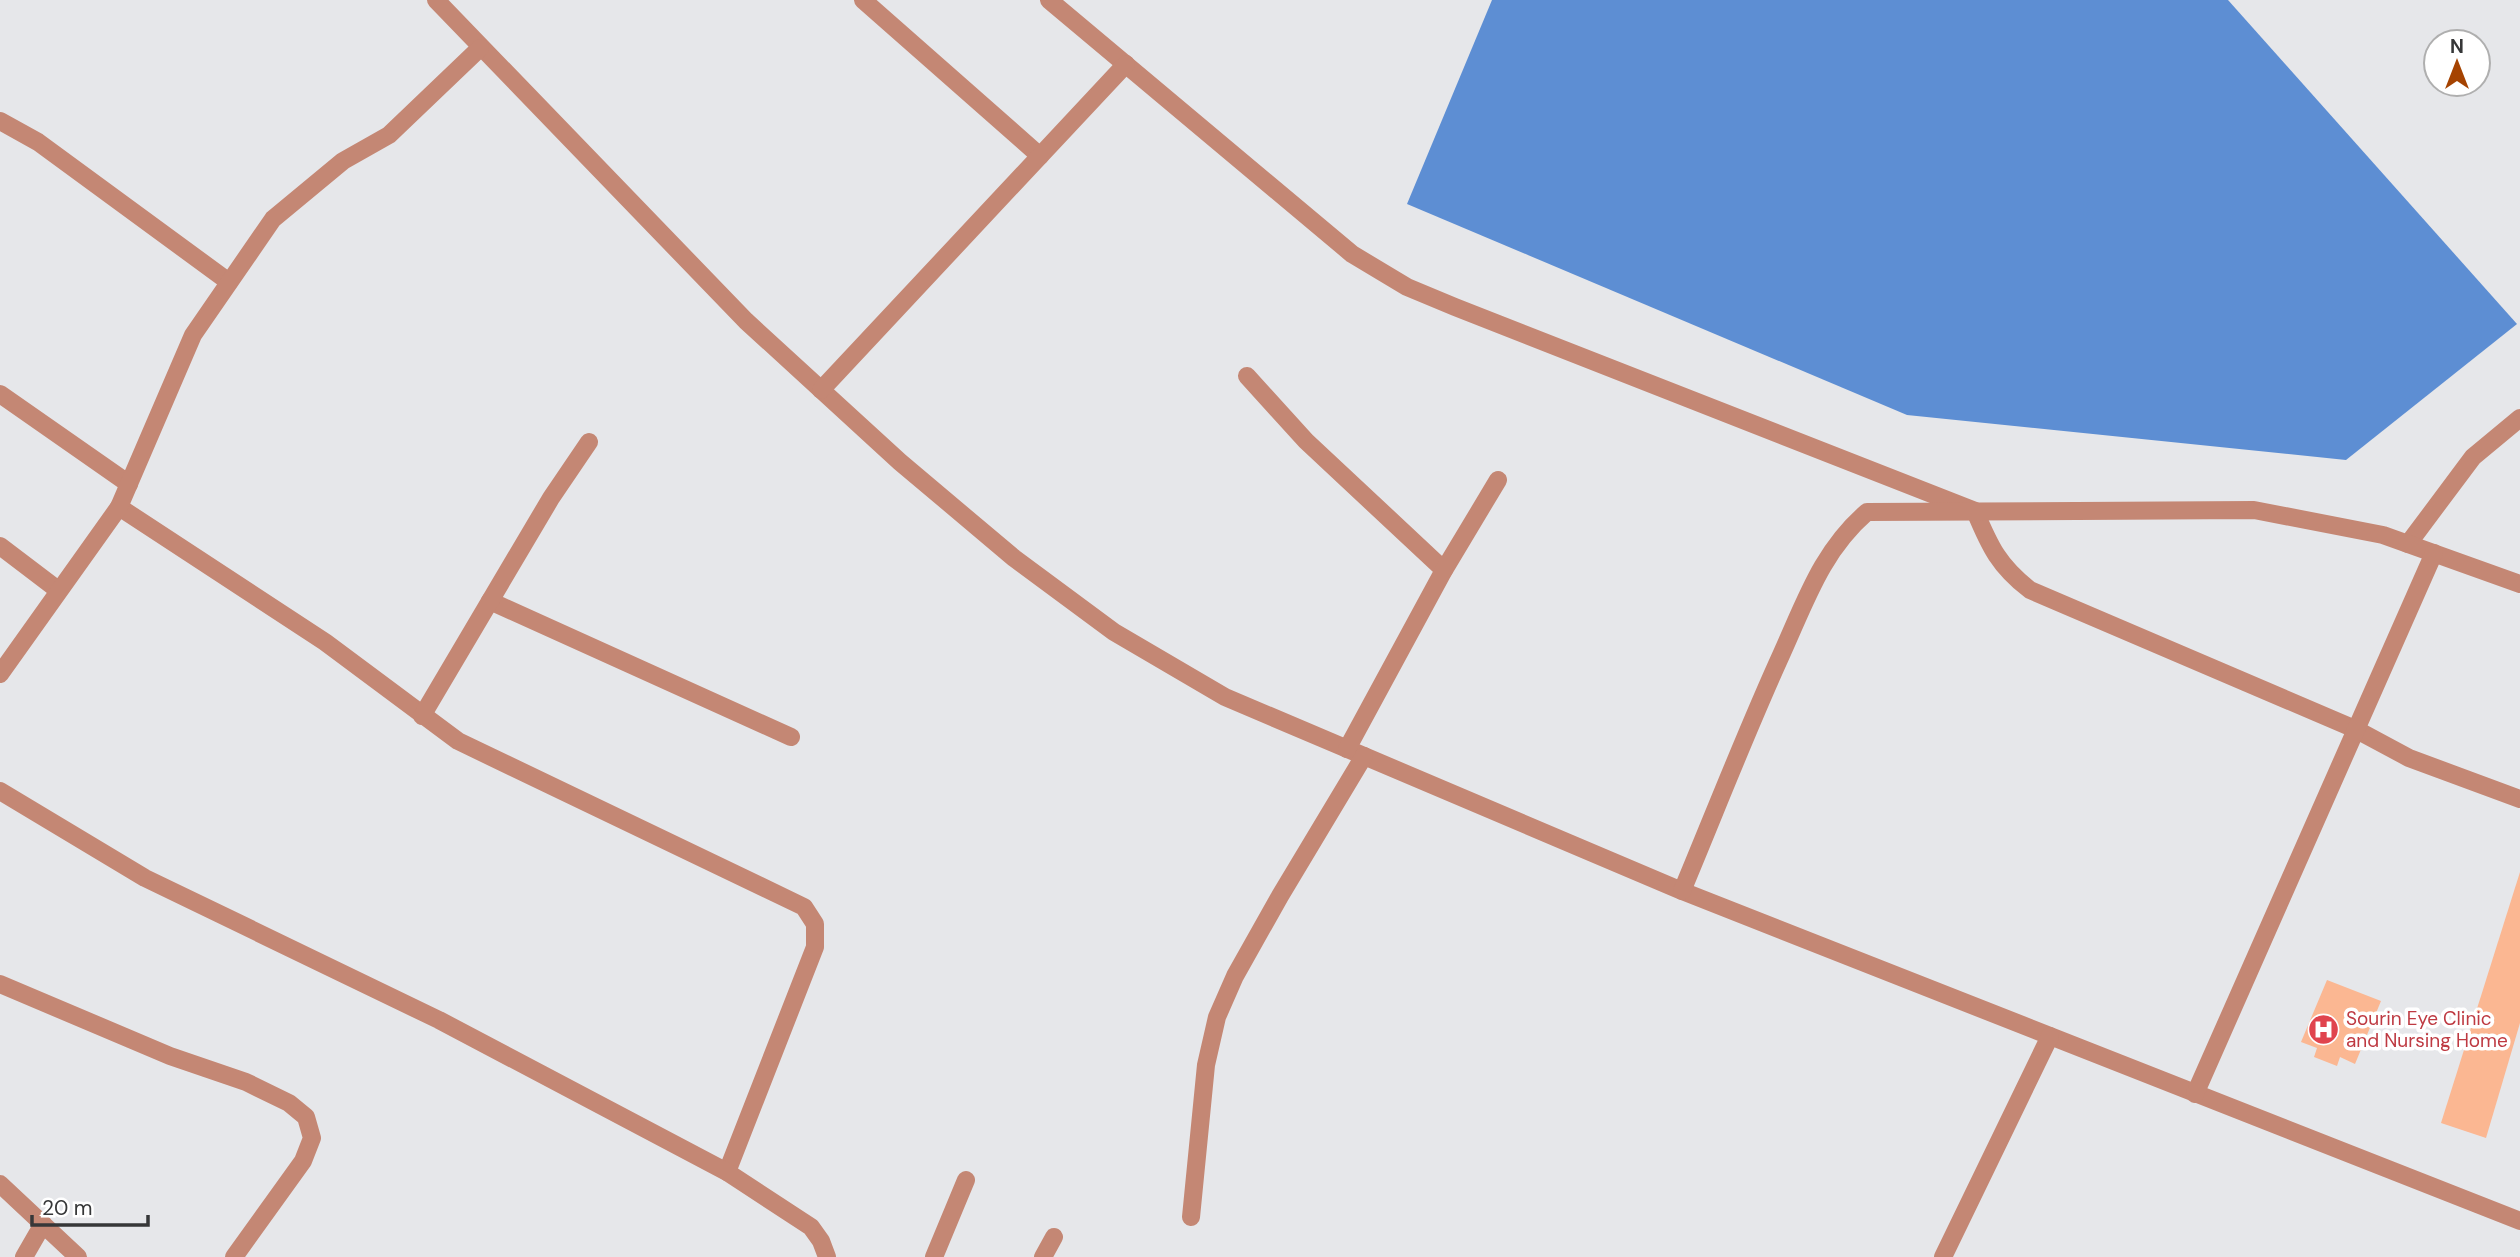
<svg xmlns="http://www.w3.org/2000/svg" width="2520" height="1257" viewBox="0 0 2520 1257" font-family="'DM Sans',sans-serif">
<rect width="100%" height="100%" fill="#e6e7ea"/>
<path fill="#5d8ed3" d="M 1492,0 L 2228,0 L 2517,324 L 2346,460 L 1907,415 L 1407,204 Z"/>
<g fill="#fbb792">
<path d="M 2520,872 L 2520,1023 L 2486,1138 L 2441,1123 Z"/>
<path d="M 2327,980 L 2381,1001 L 2355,1064 L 2340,1057 L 2337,1066 L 2314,1057 L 2317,1048 L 2301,1042 Z"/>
</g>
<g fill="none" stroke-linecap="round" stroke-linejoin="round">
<g stroke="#c48774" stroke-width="18">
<path d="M 436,0 L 746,321 L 900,462 L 1014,558 L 1114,632 L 1225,697 L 1682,891 L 2520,1221"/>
<path d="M 863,0 L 1040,156"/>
<path d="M 1049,0 L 1352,254 L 1407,287 L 1455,307 L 1975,511 C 1990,547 1999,566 2030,590 L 2355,729 L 2409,758 L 2520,799"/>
<path d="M 0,121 L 38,142 L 229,282"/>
<path d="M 1247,376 L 1306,441 L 1444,570"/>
<path d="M 821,390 L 1126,64"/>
<path d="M 0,394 L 129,484"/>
<path d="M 119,507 L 325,642 L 458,741 L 804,907 L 815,924 L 815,947 L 727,1172"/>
<path d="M 2408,544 L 2473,457 L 2520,418"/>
<path d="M 0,546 L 58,590"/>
<path d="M 490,601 L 791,737"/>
<path d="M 0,674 L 119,507 L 193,335 L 273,219 L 343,161 L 389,135 L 480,48"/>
<path d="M 422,716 L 551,498 L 589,442"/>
<path d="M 1347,749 L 1444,570 L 1498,480"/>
<path d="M 0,791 L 145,878 L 439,1020 L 727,1172 L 811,1227 L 821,1241 L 827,1257"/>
<path d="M 1682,891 C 1715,812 1746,732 1782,653 C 1806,600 1822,551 1867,512 L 2254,510 L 2383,535 L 2520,584"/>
<path d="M 0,984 L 170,1056 L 246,1082 L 289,1103 L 306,1117 L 312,1138 L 303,1161 L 234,1257"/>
<path d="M 2195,1094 L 2434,553"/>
<path d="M 0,1184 L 78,1257"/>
<path d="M 1191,1217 L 1206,1065 L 1217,1017 L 1235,976 L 1280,896 L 1364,756"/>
<path d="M 24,1257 L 43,1224"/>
<path d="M 934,1257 L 966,1180"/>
<path d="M 1043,1257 L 1054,1237"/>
<path d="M 1943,1257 L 2050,1036"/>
</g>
</g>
<defs>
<symbol id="hospital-disc" viewBox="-11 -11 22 22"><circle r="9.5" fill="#e0444e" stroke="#fff"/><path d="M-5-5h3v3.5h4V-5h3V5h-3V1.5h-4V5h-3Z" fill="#fff"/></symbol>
</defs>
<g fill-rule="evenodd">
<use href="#hospital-disc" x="2306" y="1012" width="35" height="35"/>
</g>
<g text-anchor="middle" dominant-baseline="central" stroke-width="7" stroke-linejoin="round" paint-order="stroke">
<g font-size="19" fill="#be3a42" stroke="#fff" text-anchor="start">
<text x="2346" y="1018">Sourin Eye Clinic<tspan x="2346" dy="22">and Nursing Home</tspan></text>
</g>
</g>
<g transform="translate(2457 63)"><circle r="33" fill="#ffffff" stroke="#afafaf" stroke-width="2"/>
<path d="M0-5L12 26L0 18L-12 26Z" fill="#a54301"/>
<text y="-10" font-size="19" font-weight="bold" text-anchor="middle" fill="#363738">N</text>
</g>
<path d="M32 1215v10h116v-10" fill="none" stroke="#363738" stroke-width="3.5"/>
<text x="42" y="1215" font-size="21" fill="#363738" stroke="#ffffff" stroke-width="5" paint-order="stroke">20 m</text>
</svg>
